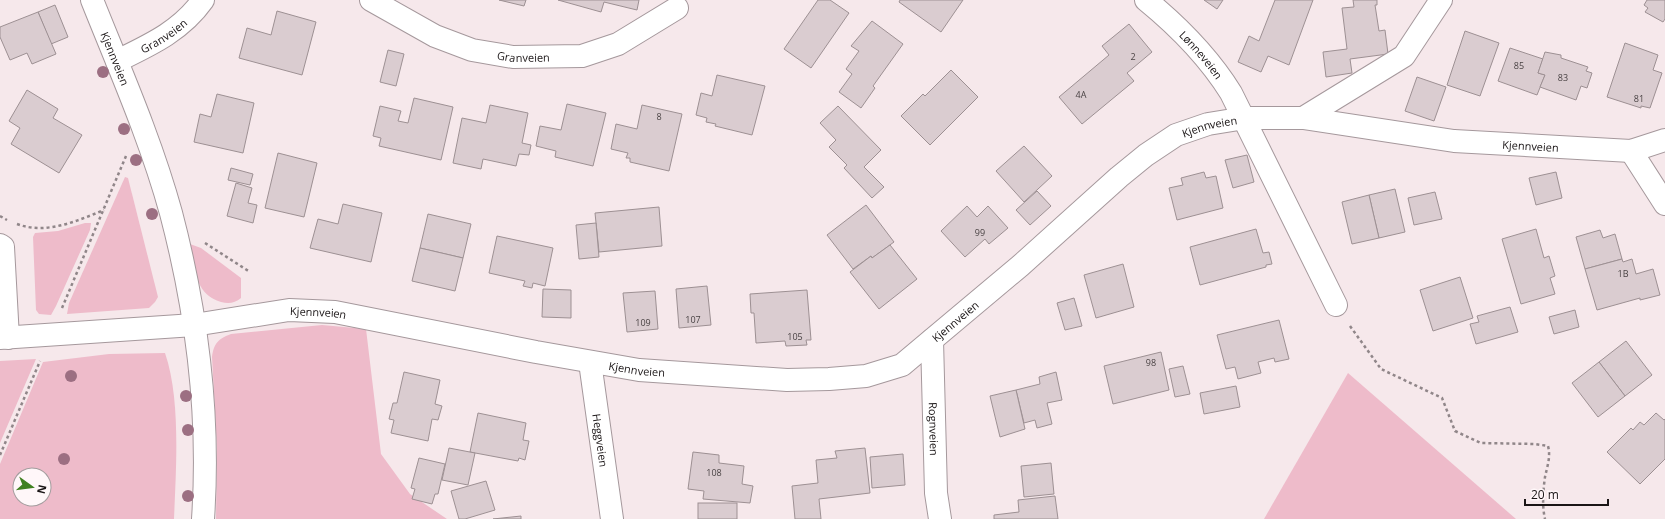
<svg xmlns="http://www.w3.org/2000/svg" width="1665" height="519" viewBox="0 0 1665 519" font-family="'Open Sans',sans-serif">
<rect width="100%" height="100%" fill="#f6e8eb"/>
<g fill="#eebbca" fill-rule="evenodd">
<path d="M 125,177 L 128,178 L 158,297 L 155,302 L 149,308 L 67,314 L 69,303 Z"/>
<path d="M 85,223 L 91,223 L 90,230 L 56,306 L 51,315 L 39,314 L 36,310 L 33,237 L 35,233 L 58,231 Z"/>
<path d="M 190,244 L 201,248 L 241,278 L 241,298 C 235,303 229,304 221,302 C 194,294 195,267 190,244 Z"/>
<path d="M 322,325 L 366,329 L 381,454 L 410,494 L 447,519 L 216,519 L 217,448 L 212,357 C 214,343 218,339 231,334 Z"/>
<path d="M 165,353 C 181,399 176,470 174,519 L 0,519 L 0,464 L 43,362 L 109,354 ZM 20,475 L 44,475 L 44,499 L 20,499 Z"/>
<path d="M 36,359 L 0,443 L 0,361 Z"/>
<path d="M 1348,373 L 1516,519 L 1264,519 Z"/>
</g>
<g fill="#daccd0" stroke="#9d9093">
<path d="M 499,0 L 526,0 L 524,6 Z"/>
<path d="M 558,0 L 639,0 L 637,10 L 604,2 L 601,12 Z"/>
<path d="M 818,0 L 830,0 L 849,13 L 811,68 L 784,49 Z"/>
<path d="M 900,0 L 963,0 L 941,32 L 899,2 Z"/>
<path d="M 1204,0 L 1223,0 L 1217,9 Z"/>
<path d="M 1275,0 L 1313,0 L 1289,65 L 1268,56 L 1261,72 L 1238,62 L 1249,36 L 1259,41 Z"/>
<path d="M 1353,0 L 1377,0 L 1377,5 L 1375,5 L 1379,31 L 1385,30 L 1388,54 L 1350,59 L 1352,73 L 1326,77 L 1323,52 L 1347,49 L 1342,8 L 1354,7 Z"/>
<path d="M 1647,0 L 1665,0 L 1665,19 L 1663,22 L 1645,12 L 1648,8 L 1644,5 Z"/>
<path d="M 55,5 L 68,37 L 51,44 L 38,12 Z"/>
<path d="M 277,11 L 316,22 L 302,75 L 239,58 L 247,28 L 271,35 Z"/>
<path d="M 38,12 L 56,54 L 32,64 L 27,53 L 10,60 L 0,37 L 0,27 Z"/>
<path d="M 872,21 L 903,44 L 873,86 L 875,88 L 861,108 L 839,92 L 852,74 L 846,69 L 859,51 L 851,46 Z"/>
<path d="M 1129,24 L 1152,52 L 1127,73 L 1134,81 L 1082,124 L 1059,97 L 1109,55 L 1102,46 Z"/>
<path d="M 1465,31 L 1499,43 L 1480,96 L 1447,85 Z"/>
<path d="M 1625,43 L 1658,55 L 1653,70 L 1662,73 L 1650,108 L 1641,106 L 1641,108 L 1607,97 Z"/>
<path d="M 1510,48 L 1543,59 L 1538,73 L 1545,75 L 1537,95 L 1498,81 Z"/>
<path d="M 388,50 L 404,54 L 396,86 L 380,82 Z"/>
<path d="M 1545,52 L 1561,55 L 1561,58 L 1588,67 L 1586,71 L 1592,73 L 1587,88 L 1581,86 L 1576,100 L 1540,87 L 1545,75 L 1538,73 Z"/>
<path d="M 951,70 L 978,97 L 930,145 L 901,116 L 923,94 L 925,96 Z"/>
<path d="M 717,75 L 765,86 L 752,135 L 715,126 L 716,124 L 706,122 L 707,118 L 696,115 L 701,93 L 712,96 Z"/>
<path d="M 1417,77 L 1446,87 L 1434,121 L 1405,111 Z"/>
<path d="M 27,90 L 58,109 L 53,118 L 82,135 L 59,173 L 11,144 L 20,128 L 9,121 Z"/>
<path d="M 217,94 L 254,103 L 243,153 L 194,142 L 200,114 L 211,117 Z"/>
<path d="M 414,98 L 453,107 L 441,160 L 379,146 L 381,138 L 373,136 L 380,106 L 401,111 L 398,121 L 408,123 Z"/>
<path d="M 567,104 L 606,113 L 593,166 L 555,157 L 556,151 L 536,146 L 540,126 L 561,130 Z"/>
<path d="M 490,105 L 528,113 L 522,143 L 531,145 L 529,155 L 519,154 L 516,166 L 483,159 L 481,169 L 453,163 L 462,118 L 486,123 Z"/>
<path d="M 642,105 L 682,114 L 669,171 L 630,162 L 630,158 L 626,158 L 628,153 L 611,149 L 616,124 L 637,129 Z"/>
<path d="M 838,106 L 881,150 L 864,167 L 884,187 L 872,198 L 844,168 L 847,165 L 829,147 L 836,140 L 820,123 Z"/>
<path d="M 1024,146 L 1052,176 L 1024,202 L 996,171 Z"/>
<path d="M 278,153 L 317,163 L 304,217 L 265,208 Z"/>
<path d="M 1247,155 L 1254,182 L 1233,188 L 1225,160 Z"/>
<path d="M 231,168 L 253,174 L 250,185 L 228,180 Z"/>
<path d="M 1204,172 L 1206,178 L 1216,176 L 1223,208 L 1177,220 L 1169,188 L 1183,185 L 1181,178 Z"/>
<path d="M 1556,172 L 1562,198 L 1536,205 L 1529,178 Z"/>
<path d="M 236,183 L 252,188 L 248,203 L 257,205 L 253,223 L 227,216 Z"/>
<path d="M 1395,189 L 1405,232 L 1379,238 L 1369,195 Z"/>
<path d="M 1037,191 L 1051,206 L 1030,225 L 1016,210 Z"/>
<path d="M 1435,192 L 1442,219 L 1414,225 L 1408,198 Z"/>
<path d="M 1369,195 L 1379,238 L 1352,244 L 1342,202 Z"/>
<path d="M 343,204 L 382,213 L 371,262 L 310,248 L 318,219 L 338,224 Z"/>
<path d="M 866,205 L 894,242 L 872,258 L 871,256 L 853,269 L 827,235 Z"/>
<path d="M 967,206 L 977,217 L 988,206 L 1008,228 L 989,244 L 985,239 L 965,257 L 941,231 Z"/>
<path d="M 659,207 L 662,246 L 599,252 L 595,213 Z"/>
<path d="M 428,214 L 471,224 L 463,258 L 420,248 Z"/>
<path d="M 596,223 L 599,257 L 579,259 L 576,225 Z"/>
<path d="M 1256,229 L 1263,253 L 1269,252 L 1272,264 L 1266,265 L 1266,267 L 1200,285 L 1190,247 Z"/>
<path d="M 1536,229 L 1544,258 L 1549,256 L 1555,276 L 1550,278 L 1555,294 L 1521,304 L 1502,239 Z"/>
<path d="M 1600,230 L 1603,238 L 1615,234 L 1622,259 L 1585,269 L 1576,237 Z"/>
<path d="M 497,236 L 553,248 L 545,286 L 533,283 L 532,288 L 523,286 L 525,281 L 489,273 Z"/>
<path d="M 890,245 L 917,279 L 879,309 L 850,272 L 871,256 L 872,258 Z"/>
<path d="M 420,248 L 463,258 L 455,291 L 412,281 Z"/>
<path d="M 1622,259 L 1623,262 L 1632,259 L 1636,274 L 1653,269 L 1660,295 L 1640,300 L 1640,298 L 1597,310 L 1585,269 Z"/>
<path d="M 1123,264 L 1134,307 L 1096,318 L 1084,275 Z"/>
<path d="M 1460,277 L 1473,318 L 1433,331 L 1420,290 Z"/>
<path d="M 707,286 L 711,325 L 679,328 L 676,289 Z"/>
<path d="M 543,289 L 571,290 L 571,318 L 542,317 Z"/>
<path d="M 807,290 L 811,340 L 806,340 L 807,345 L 786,346 L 785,341 L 756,343 L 754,313 L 751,313 L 750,294 Z"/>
<path d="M 655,291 L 658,329 L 627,332 L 623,293 Z"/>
<path d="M 1074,298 L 1082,326 L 1065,330 L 1057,303 Z"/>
<path d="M 1510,307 L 1518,332 L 1476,344 L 1470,324 L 1479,322 L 1477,316 Z"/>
<path d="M 1575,310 L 1579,327 L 1554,334 L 1549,317 Z"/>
<path d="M 1279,320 L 1289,359 L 1275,362 L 1274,358 L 1258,362 L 1261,373 L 1238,379 L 1235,367 L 1226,369 L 1217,335 Z"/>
<path d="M 1626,341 L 1652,375 L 1625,396 L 1599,362 Z"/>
<path d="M 1161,352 L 1169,390 L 1113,404 L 1104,366 Z"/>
<path d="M 1599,362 L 1625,396 L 1598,417 L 1572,383 Z"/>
<path d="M 1183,366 L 1190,394 L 1175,397 L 1169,369 Z"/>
<path d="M 404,372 L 440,380 L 435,404 L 442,406 L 438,420 L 432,419 L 428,441 L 391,433 L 394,420 L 389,419 L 393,403 L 397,403 Z"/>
<path d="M 1056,372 L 1062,400 L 1047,403 L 1052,424 L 1037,428 L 1035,420 L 1024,423 L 1016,390 L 1040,384 L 1039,377 Z"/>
<path d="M 1236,386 L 1240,407 L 1204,414 L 1200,393 Z"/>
<path d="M 1016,390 L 1025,429 L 1000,437 L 990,396 Z"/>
<path d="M 478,413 L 526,423 L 523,440 L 529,441 L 525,460 L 519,458 L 518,461 L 470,452 Z"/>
<path d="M 1656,413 L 1664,420 L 1665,419 L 1665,459 L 1640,484 L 1607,452 L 1631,428 L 1633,430 L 1640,422 L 1644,425 Z"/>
<path d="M 449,448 L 475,453 L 468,485 L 442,480 Z"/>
<path d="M 865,448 L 870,493 L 819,499 L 821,519 L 795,519 L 792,486 L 818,483 L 816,460 L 837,458 L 835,451 Z"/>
<path d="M 693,452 L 719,455 L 719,463 L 744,466 L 742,484 L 753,486 L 750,503 L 703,499 L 704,491 L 688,489 Z"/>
<path d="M 903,454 L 905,485 L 872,488 L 870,457 Z"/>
<path d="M 419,458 L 445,464 L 438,494 L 435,494 L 432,504 L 412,499 L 415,489 L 411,488 Z"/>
<path d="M 1051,463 L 1054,494 L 1024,497 L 1021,466 Z"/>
<path d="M 486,481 L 495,510 L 465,519 L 459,519 L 451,491 Z"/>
<path d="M 1055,496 L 1058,519 L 994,519 L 994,515 L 1019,512 L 1018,500 Z"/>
<rect x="698" y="503" width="39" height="16"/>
<path d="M 521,516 L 521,519 L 493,519 Z"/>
</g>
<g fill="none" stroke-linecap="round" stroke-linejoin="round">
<defs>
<g id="minor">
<path id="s1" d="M 92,0 C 120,70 151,140 171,213 C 197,312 210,417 203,519"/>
<path id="s2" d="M 371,0 L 435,36 L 472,50 L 513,57 L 582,56 L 618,44 L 677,8"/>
<path id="s3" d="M 1146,0 C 1179,27 1208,56 1231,93 L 1336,305"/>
<path id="s4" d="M 117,61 C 150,45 181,31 203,0"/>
<path d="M 1303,118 L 1404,56 L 1441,0"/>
<path d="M 1631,151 L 1665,204"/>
<path d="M 0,245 L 3,247 L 8,338"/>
<path id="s5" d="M 0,338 L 194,325 L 289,310 L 335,312 L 536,352 L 639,370 L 787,380 L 829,379 L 866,376 L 902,365 L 1020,266 L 1119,177 L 1146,155 L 1176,135 L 1208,124 L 1245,118 L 1303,118 L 1454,141 L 1631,151 L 1665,140"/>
<path id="s6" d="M 932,340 L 936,493 L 940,519"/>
<path id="s7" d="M 590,362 L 612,519"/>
</g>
</defs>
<use href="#minor" stroke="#a5989c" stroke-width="24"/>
<g stroke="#908689" stroke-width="2.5" stroke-dasharray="3 3" stroke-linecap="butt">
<path d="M 0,216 L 7,220"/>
<path d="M 17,224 C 46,235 77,221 104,210"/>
<path d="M 205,243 L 250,272"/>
<path d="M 62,308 L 126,156"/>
<path d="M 1350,326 L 1381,369 L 1442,398 L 1455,431 L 1481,443 L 1535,444 L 1548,446 C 1551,457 1547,467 1545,477 C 1543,491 1542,506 1545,519"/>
<path d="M 0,455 L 40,361"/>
</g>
<use href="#minor" stroke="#fff" stroke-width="22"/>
</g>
<g fill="#9c6f82">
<circle cx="103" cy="72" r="6"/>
<circle cx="124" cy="129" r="6"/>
<circle cx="136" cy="160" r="6"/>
<circle cx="152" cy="214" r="6"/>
<circle cx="71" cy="376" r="6"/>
<circle cx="186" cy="396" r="6"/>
<circle cx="188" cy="430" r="6"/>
<circle cx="64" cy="459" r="6"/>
<circle cx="188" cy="496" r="6"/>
</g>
<g text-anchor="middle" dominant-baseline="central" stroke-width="3.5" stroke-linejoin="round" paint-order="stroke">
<g font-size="9" fill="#4a4344">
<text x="1133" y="56">2</text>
<text x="1519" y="65">85</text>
<text x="1563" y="77">83</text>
<text x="1081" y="94">4A</text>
<text x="1639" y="98">81</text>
<text x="659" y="116">8</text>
<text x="980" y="232">99</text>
<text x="1623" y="273">1B</text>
<text x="693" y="319">107</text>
<text x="643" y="322">109</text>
<text x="795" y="336">105</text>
<text x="1151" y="362">98</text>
<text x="714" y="472">108</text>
</g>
<g font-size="11" fill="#1a1516" stroke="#fff7f9">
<text stroke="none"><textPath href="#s4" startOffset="53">Granveien</textPath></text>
<text stroke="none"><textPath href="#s2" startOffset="165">Granveien</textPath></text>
<text stroke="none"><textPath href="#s3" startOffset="78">Lønneveien</textPath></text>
<text stroke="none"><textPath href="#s1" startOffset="63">Kjennveien</textPath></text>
<text stroke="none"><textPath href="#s5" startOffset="1304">Kjennveien</textPath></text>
<text stroke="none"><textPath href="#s5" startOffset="1628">Kjennveien</textPath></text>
<text stroke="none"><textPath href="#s5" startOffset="320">Kjennveien</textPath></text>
<text stroke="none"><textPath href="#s5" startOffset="980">Kjennveien</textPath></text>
<text stroke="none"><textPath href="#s5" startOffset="644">Kjennveien</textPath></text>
<text stroke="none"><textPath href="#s6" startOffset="89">Rognveien</textPath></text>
<text stroke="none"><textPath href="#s7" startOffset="79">Heggveien</textPath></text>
</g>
</g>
<g transform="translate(32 487) rotate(104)"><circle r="19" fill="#fff7f9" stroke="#a39d9e"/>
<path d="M0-3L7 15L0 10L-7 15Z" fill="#408121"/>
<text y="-6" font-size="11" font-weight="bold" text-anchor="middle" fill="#1a1516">N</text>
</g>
<path d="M1525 499v6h83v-6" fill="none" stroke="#1a1516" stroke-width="2"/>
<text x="1531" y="499" font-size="12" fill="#1a1516" stroke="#fff7f9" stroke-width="3" paint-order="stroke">20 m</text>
</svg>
